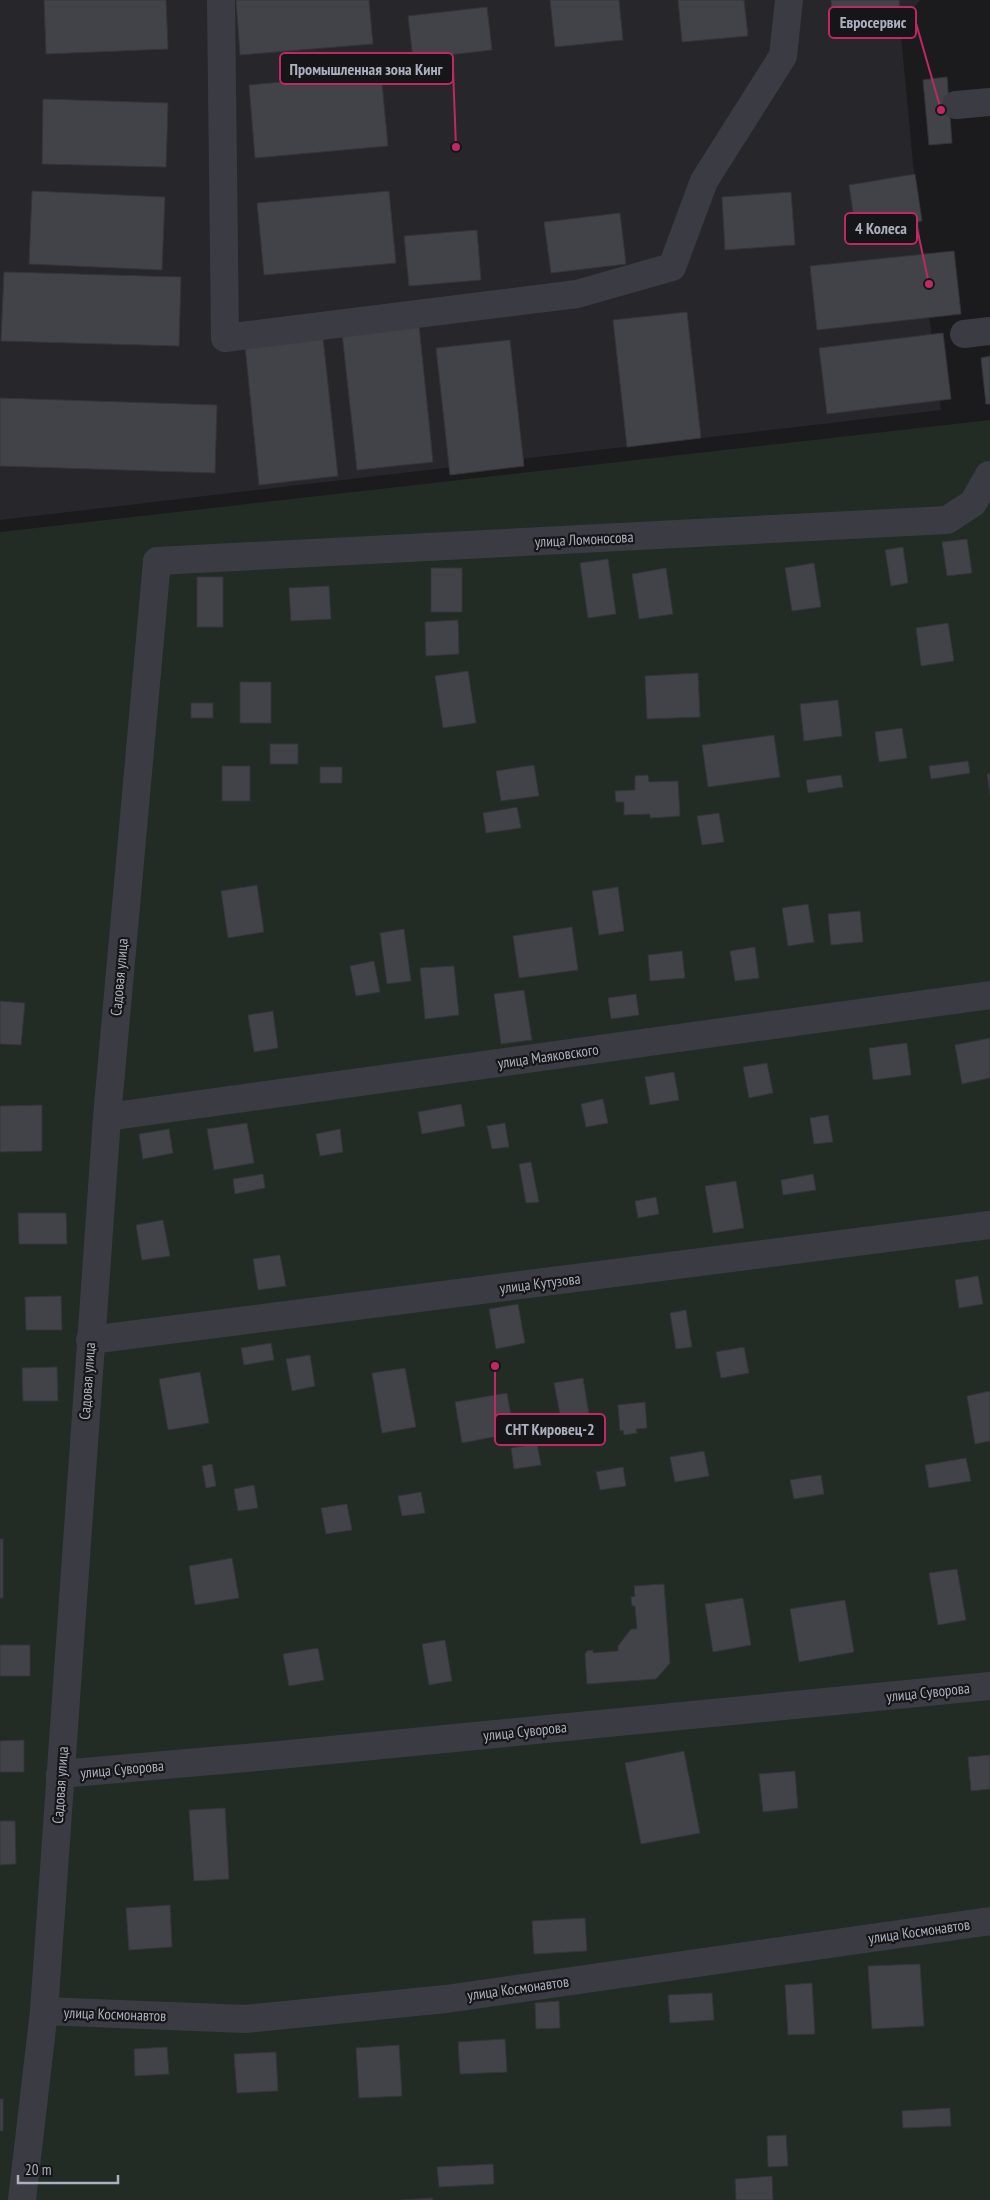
<svg xmlns="http://www.w3.org/2000/svg" width="990" height="2200" viewBox="0 0 990 2200" font-family="'PT Sans Narrow',sans-serif">
<rect width="100%" height="100%" fill="#1b1b1d"/>
<path fill="#27262b" d="M 0,0 L 920,0 L 900,26 L 923,267 L 941,410 L 0,520 Z"/>
<path fill="#222c24" d="M 990,420 L 990,2200 L 0,2200 L 0,532 Z"/>
<g fill="#424348" stroke="#35343a">
<path d="M 44,0 L 166,0 L 168,49 L 46,54 Z"/>
<path d="M 236,0 L 369,0 L 373,44 L 240,55 Z"/>
<path d="M 550,0 L 619,0 L 623,40 L 555,47 Z"/>
<path d="M 678,0 L 744,0 L 748,36 L 682,42 Z"/>
<path d="M 831,0 L 899,0 L 900,7 L 832,13 Z"/>
<path d="M 487,7 L 492,50 L 413,59 L 408,16 Z"/>
<path d="M 381,73 L 388,146 L 255,158 L 249,85 Z"/>
<path d="M 947,77 L 952,143 L 929,145 L 923,80 Z"/>
<path d="M 43,99 L 168,103 L 166,167 L 42,164 Z"/>
<path d="M 915,174 L 922,221 L 856,232 L 849,185 Z"/>
<path d="M 32,191 L 165,197 L 162,270 L 29,264 Z"/>
<path d="M 389,191 L 396,263 L 264,275 L 257,203 Z"/>
<path d="M 791,192 L 795,245 L 725,250 L 722,197 Z"/>
<path d="M 620,213 L 626,264 L 551,273 L 544,222 Z"/>
<path d="M 477,230 L 481,280 L 409,286 L 404,236 Z"/>
<path d="M 954,251 L 961,314 L 817,330 L 810,266 Z"/>
<path d="M 4,272 L 181,277 L 179,346 L 1,341 Z"/>
<path d="M 687,312 L 701,438 L 627,447 L 613,320 Z"/>
<path d="M 419,325 L 433,462 L 357,470 L 342,333 Z"/>
<path d="M 943,333 L 951,399 L 827,414 L 819,348 Z"/>
<path d="M 323,338 L 338,476 L 259,485 L 245,346 Z"/>
<path d="M 510,340 L 524,466 L 450,475 L 436,348 Z"/>
<path d="M 990,356 L 990,404 L 986,404 L 981,358 Z"/>
<path d="M 0,398 L 217,405 L 215,473 L 0,466 Z"/>
<path d="M 967,539 L 972,573 L 947,576 L 942,542 Z"/>
<path d="M 903,547 L 908,583 L 891,586 L 885,550 Z"/>
<path d="M 608,559 L 616,614 L 588,618 L 580,563 Z"/>
<path d="M 814,563 L 821,607 L 792,611 L 785,568 Z"/>
<rect x="431" y="568" width="31" height="44"/>
<path d="M 666,568 L 673,614 L 639,619 L 632,574 Z"/>
<rect x="197" y="577" width="26" height="50"/>
<path d="M 329,586 L 331,619 L 291,621 L 289,588 Z"/>
<path d="M 458,620 L 459,654 L 426,656 L 425,622 Z"/>
<path d="M 948,623 L 954,661 L 921,666 L 916,628 Z"/>
<path d="M 468,671 L 476,723 L 443,728 L 435,676 Z"/>
<path d="M 698,673 L 700,717 L 647,719 L 645,676 Z"/>
<rect x="240" y="682" width="31" height="41"/>
<path d="M 838,700 L 842,736 L 804,741 L 800,704 Z"/>
<rect x="191" y="703" width="22" height="15"/>
<path d="M 902,728 L 907,758 L 879,762 L 875,732 Z"/>
<path d="M 774,735 L 780,777 L 708,787 L 702,745 Z"/>
<rect x="270" y="744" width="28" height="20"/>
<path d="M 968,761 L 970,773 L 931,779 L 929,766 Z"/>
<path d="M 534,765 L 539,796 L 501,801 L 496,771 Z"/>
<rect x="222" y="766" width="28" height="35"/>
<rect x="320" y="767" width="22" height="16"/>
<path d="M 987,774 L 990,774 L 990,794 Z"/>
<path d="M 648,775 L 649,782 L 678,781 L 680,816 L 650,818 L 650,814 L 624,815 L 624,802 L 616,802 L 615,791 L 635,790 L 635,776 Z"/>
<path d="M 841,775 L 843,787 L 808,793 L 806,780 Z"/>
<path d="M 517,807 L 521,828 L 486,833 L 483,813 Z"/>
<path d="M 719,813 L 724,842 L 702,845 L 697,816 Z"/>
<path d="M 257,885 L 264,932 L 228,938 L 221,891 Z"/>
<path d="M 618,887 L 624,931 L 599,935 L 592,891 Z"/>
<path d="M 808,904 L 814,942 L 788,946 L 782,908 Z"/>
<path d="M 860,911 L 863,942 L 831,945 L 828,914 Z"/>
<path d="M 572,927 L 578,970 L 519,978 L 513,936 Z"/>
<path d="M 404,929 L 411,981 L 387,984 L 380,933 Z"/>
<path d="M 755,947 L 759,978 L 735,981 L 730,951 Z"/>
<path d="M 682,951 L 685,978 L 650,981 L 648,955 Z"/>
<path d="M 374,961 L 380,992 L 356,996 L 350,966 Z"/>
<path d="M 454,966 L 459,1015 L 425,1019 L 420,968 Z"/>
<path d="M 524,990 L 532,1040 L 501,1044 L 494,994 Z"/>
<path d="M 636,994 L 639,1015 L 611,1019 L 608,998 Z"/>
<path d="M 0,1001 L 25,1003 L 21,1045 L 0,1044 Z"/>
<path d="M 273,1011 L 278,1048 L 254,1052 L 248,1015 Z"/>
<path d="M 990,1038 L 990,1078 L 962,1084 L 955,1045 Z"/>
<path d="M 907,1043 L 911,1075 L 873,1080 L 869,1048 Z"/>
<path d="M 767,1063 L 773,1093 L 749,1098 L 743,1067 Z"/>
<path d="M 674,1072 L 679,1100 L 650,1105 L 645,1077 Z"/>
<path d="M 603,1099 L 608,1123 L 586,1127 L 581,1104 Z"/>
<path d="M 461,1104 L 465,1126 L 422,1134 L 418,1112 Z"/>
<path d="M 42,1105 L 42,1151 L 0,1152 L 0,1106 Z"/>
<path d="M 828,1115 L 833,1142 L 814,1144 L 810,1118 Z"/>
<path d="M 247,1123 L 254,1163 L 214,1170 L 207,1129 Z"/>
<path d="M 505,1123 L 509,1147 L 492,1149 L 487,1126 Z"/>
<path d="M 169,1129 L 173,1153 L 143,1159 L 139,1134 Z"/>
<path d="M 340,1129 L 343,1152 L 320,1156 L 316,1134 Z"/>
<path d="M 531,1162 L 539,1202 L 526,1203 L 519,1164 Z"/>
<path d="M 263,1174 L 265,1188 L 235,1194 L 233,1179 Z"/>
<path d="M 813,1174 L 816,1190 L 783,1195 L 781,1180 Z"/>
<path d="M 736,1181 L 744,1228 L 713,1233 L 705,1186 Z"/>
<path d="M 656,1197 L 659,1214 L 638,1218 L 635,1201 Z"/>
<path d="M 18,1213 L 66,1213 L 67,1244 L 19,1244 Z"/>
<path d="M 163,1220 L 170,1256 L 142,1260 L 136,1225 Z"/>
<path d="M 280,1255 L 286,1286 L 258,1290 L 253,1259 Z"/>
<path d="M 978,1276 L 983,1304 L 959,1308 L 955,1280 Z"/>
<path d="M 61,1296 L 62,1330 L 26,1330 L 25,1297 Z"/>
<path d="M 518,1304 L 525,1343 L 496,1349 L 489,1309 Z"/>
<path d="M 686,1310 L 692,1347 L 676,1349 L 670,1313 Z"/>
<path d="M 271,1343 L 274,1360 L 244,1365 L 241,1348 Z"/>
<path d="M 744,1347 L 749,1373 L 721,1378 L 716,1352 Z"/>
<path d="M 310,1355 L 315,1386 L 292,1391 L 286,1359 Z"/>
<path d="M 57,1367 L 58,1401 L 23,1401 L 22,1368 Z"/>
<path d="M 405,1368 L 416,1427 L 382,1433 L 372,1373 Z"/>
<path d="M 200,1372 L 209,1423 L 168,1430 L 159,1379 Z"/>
<path d="M 583,1378 L 589,1414 L 561,1419 L 554,1383 Z"/>
<path d="M 990,1391 L 990,1441 L 975,1444 L 967,1396 Z"/>
<path d="M 507,1393 L 514,1433 L 462,1443 L 455,1402 Z"/>
<path d="M 645,1402 L 647,1428 L 636,1429 L 637,1433 L 624,1435 L 623,1430 L 620,1431 L 618,1405 Z"/>
<path d="M 537,1444 L 541,1465 L 514,1469 L 511,1448 Z"/>
<path d="M 704,1451 L 709,1476 L 675,1482 L 670,1457 Z"/>
<path d="M 966,1458 L 971,1481 L 929,1488 L 925,1465 Z"/>
<path d="M 212,1464 L 216,1486 L 206,1488 L 202,1466 Z"/>
<path d="M 623,1467 L 626,1486 L 600,1490 L 596,1472 Z"/>
<path d="M 821,1475 L 824,1494 L 794,1499 L 790,1480 Z"/>
<path d="M 254,1485 L 258,1508 L 238,1511 L 234,1489 Z"/>
<path d="M 421,1492 L 425,1513 L 402,1516 L 398,1496 Z"/>
<path d="M 347,1504 L 352,1530 L 326,1534 L 321,1508 Z"/>
<rect x="0" y="1539" width="3" height="59"/>
<path d="M 232,1558 L 239,1598 L 195,1605 L 189,1566 Z"/>
<path d="M 957,1569 L 966,1620 L 938,1625 L 929,1573 Z"/>
<path d="M 664,1584 L 670,1663 L 656,1679 L 587,1684 L 585,1654 L 587,1651 L 593,1650 L 593,1653 L 618,1651 L 618,1646 L 631,1629 L 637,1629 L 635,1606 L 632,1606 L 631,1597 L 635,1596 L 634,1586 Z"/>
<path d="M 743,1598 L 751,1645 L 713,1652 L 705,1604 Z"/>
<path d="M 845,1600 L 854,1652 L 799,1662 L 790,1609 Z"/>
<path d="M 445,1640 L 452,1681 L 429,1685 L 422,1644 Z"/>
<rect x="0" y="1645" width="30" height="31"/>
<path d="M 318,1648 L 324,1680 L 289,1686 L 283,1654 Z"/>
<path d="M 24,1740 L 24,1772 L 0,1772 L 0,1741 Z"/>
<path d="M 684,1751 L 700,1833 L 641,1844 L 625,1763 Z"/>
<path d="M 990,1755 L 990,1789 L 971,1791 L 968,1757 Z"/>
<path d="M 795,1771 L 798,1808 L 763,1812 L 759,1774 Z"/>
<path d="M 225,1808 L 229,1879 L 194,1881 L 189,1810 Z"/>
<path d="M 0,1821 L 15,1821 L 16,1864 L 0,1865 Z"/>
<path d="M 170,1905 L 172,1947 L 129,1950 L 126,1908 Z"/>
<path d="M 585,1918 L 587,1951 L 534,1954 L 532,1921 Z"/>
<path d="M 920,1964 L 924,2026 L 872,2029 L 868,1966 Z"/>
<path d="M 812,1983 L 815,2034 L 788,2035 L 785,1985 Z"/>
<path d="M 712,1993 L 714,2020 L 670,2023 L 668,1995 Z"/>
<path d="M 559,2001 L 560,2028 L 536,2029 L 535,2003 Z"/>
<path d="M 505,2039 L 507,2072 L 460,2074 L 458,2042 Z"/>
<path d="M 399,2045 L 402,2096 L 359,2098 L 356,2048 Z"/>
<path d="M 167,2047 L 169,2074 L 135,2076 L 134,2049 Z"/>
<path d="M 276,2052 L 278,2091 L 237,2093 L 234,2054 Z"/>
<rect x="0" y="2099" width="3" height="32"/>
<path d="M 950,2108 L 951,2126 L 903,2128 L 902,2111 Z"/>
<path d="M 786,2135 L 788,2166 L 768,2167 L 767,2136 Z"/>
<path d="M 493,2164 L 494,2184 L 439,2187 L 437,2167 Z"/>
<path d="M 772,2176 L 773,2200 L 736,2200 L 735,2179 Z"/>
<path d="M 432,2198 L 433,2200 L 401,2200 Z"/>
</g>
<g fill="none" stroke-linecap="round" stroke-linejoin="round">
<g stroke="#3b3c43" stroke-width="28">
<path d="M 221,0 L 225,338 L 577,294 L 672,267 L 704,181 L 783,56 L 789,0"/>
<path d="M 956,105 L 990,102"/>
<path d="M 964,334 L 990,331"/>
<path d="M 107,1117 L 990,995"/>
<path d="M 90,1340 L 990,1225"/>
<path d="M 60,1774 L 269,1756 L 990,1686"/>
<path d="M 44,2011 L 245,2019 L 446,1999 L 990,1921"/>
<path d="M 22,2200 L 44,2011 L 107,1117 L 157,561 L 947,520 L 973,503 L 989,475"/>
</g>
</g>
<g text-anchor="middle" dominant-baseline="central" stroke-width="4.5" stroke-linejoin="round" paint-order="stroke">
<g font-size="15" fill="#acb0be" stroke="#161618">
<text transform="translate(584 539) rotate(-3)">улица Ломоносова</text>
<text transform="translate(119 977) rotate(-85)">Садовая улица</text>
<text transform="translate(548 1056) rotate(-8)">улица Маяковского</text>
<text transform="translate(540 1283) rotate(-7)">улица Кутузова</text>
<text transform="translate(87 1381) rotate(-86)">Садовая улица</text>
<text transform="translate(928 1692) rotate(-6)">улица Суворова</text>
<text transform="translate(525 1731) rotate(-6)">улица Суворова</text>
<text transform="translate(122 1769) rotate(-5)">улица Суворова</text>
<text transform="translate(60 1785) rotate(-86)">Садовая улица</text>
<text transform="translate(919 1931) rotate(-8)">улица Космонавтов</text>
<text transform="translate(518 1988) rotate(-8)">улица Космонавтов</text>
<text transform="translate(115 2014) rotate(2)">улица Космонавтов</text>
</g>
</g>
<path fill="none" stroke="#c02765" stroke-width="2" d="M941 110L916 23M456 147L453 69M929 284L917 228M495 1366L495 1429"/>
<g fill="#c02765" stroke="#161618" stroke-width="2">
<circle cx="941" cy="110" r="5"/>
<circle cx="456" cy="147" r="5"/>
<circle cx="929" cy="284" r="5"/>
<circle cx="495" cy="1366" r="5"/>
</g>
<g fill="#161618" stroke="#c02765" stroke-width="2">
<rect x="829" y="7" width="87" height="31" rx="5"/>
<rect x="280" y="53" width="173" height="31" rx="5"/>
<rect x="845" y="213" width="72" height="31" rx="5"/>
<rect x="495" y="1414" width="110" height="31" rx="5"/>
</g>
<g font-size="16" text-anchor="middle" font-weight="bold" fill="#acb0be">
<text x="873" y="28">Евросервис</text>
<text x="366" y="75">Промышленная зона Кинг</text>
<text x="881" y="234">4 Колеса</text>
<text x="550" y="1435">СНТ Кировец-2</text>
</g>
<path d="M18 2175v8h100v-8" fill="none" stroke="#acb0be" stroke-width="2.5"/>
<text x="25" y="2175" font-size="15" fill="#acb0be" stroke="#161618" stroke-width="4" paint-order="stroke">20 m</text>
</svg>
